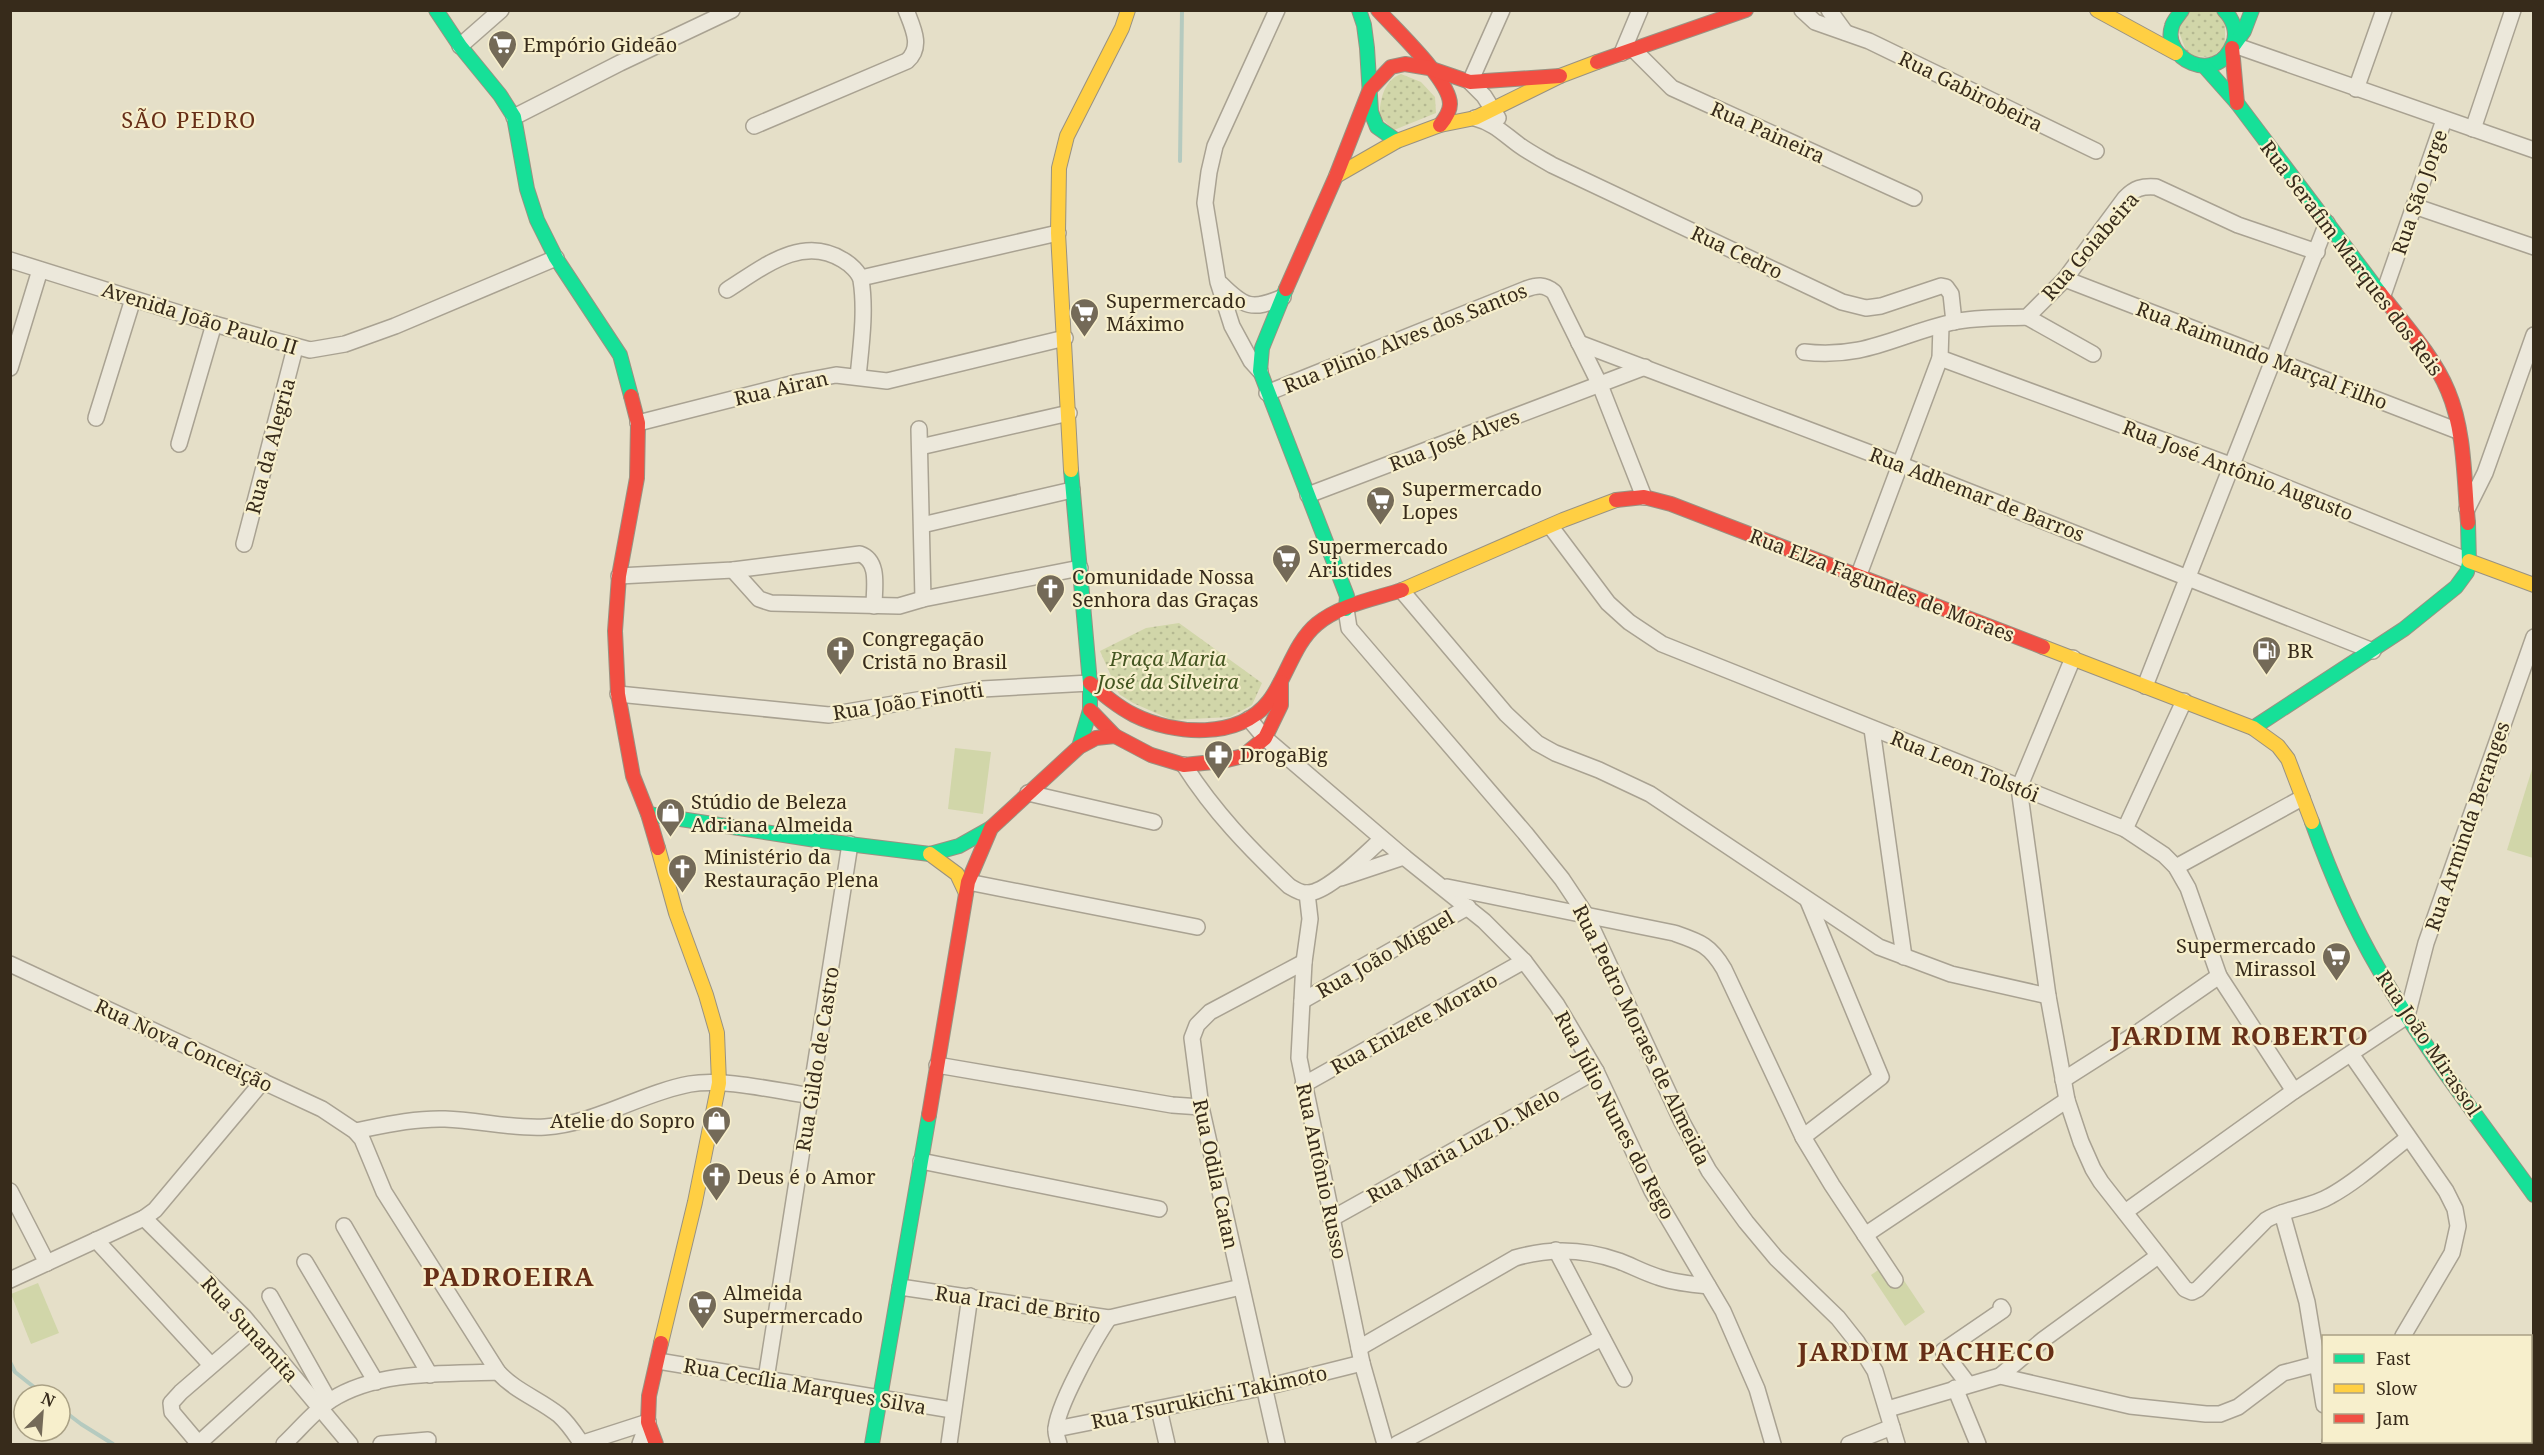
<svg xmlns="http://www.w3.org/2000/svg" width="2544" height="1455" viewBox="0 0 2544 1455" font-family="'Noto Serif',serif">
<defs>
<pattern id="park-dots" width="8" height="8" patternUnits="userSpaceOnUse" patternTransform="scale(1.5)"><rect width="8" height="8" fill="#d1d6a9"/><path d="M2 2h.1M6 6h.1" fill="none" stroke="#b4b891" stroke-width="1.8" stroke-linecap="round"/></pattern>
</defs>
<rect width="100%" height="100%" fill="#e5dfc8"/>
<g fill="#d1d6a9">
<path d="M 955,748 L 991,752 L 983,814 L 948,809 Z"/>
<path d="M 2533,766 L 2533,858 L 2507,850 Z"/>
<path d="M 1891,1261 L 1925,1312 L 1905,1326 L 1871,1275 Z"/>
<path d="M 38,1283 L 59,1333 L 31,1344 L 11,1294 Z"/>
</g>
<g fill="url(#park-dots)">
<path d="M 2187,11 L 2215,11 L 2225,22 L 2225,46 L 2212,57 L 2188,56 L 2176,24 Z"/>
<path d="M 1401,74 L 1421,82 L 1435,97 L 1436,113 L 1394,130 L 1379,116 C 1381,99 1383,81 1401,74 Z"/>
<path d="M 1179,623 L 1262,683 L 1252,705 L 1230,717 L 1172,720 L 1133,703 L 1119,694 L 1100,651 L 1146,628 Z"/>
</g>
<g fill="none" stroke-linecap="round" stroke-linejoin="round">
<g stroke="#b5cabf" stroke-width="4">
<path d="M 1180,161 L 1182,10"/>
<path d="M 10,1362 L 15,1372 L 44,1395"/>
<path d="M 60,1408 L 81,1424 L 113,1444"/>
</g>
<defs>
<g id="street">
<path d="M 1802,10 L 1815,22 L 1869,41 L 2096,151"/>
<path d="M 1829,10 L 1845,32"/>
<path d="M 2234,45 L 2534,150"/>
<path d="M 460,46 L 501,10"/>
<path d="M 1633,49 L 1672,88 L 1914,198"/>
<path d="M 1622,53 L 1640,10"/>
<path d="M 2356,89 L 2384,10"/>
<path d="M 514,117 L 620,63 L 732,10"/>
<path d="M 1475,118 C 1494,123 1504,134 1519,145 C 1530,153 1542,159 1552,165 L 1842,302 L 1866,308 L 1881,306 L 1941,286 L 1946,287 L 1951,294 L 1954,322"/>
<path d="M 1498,118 L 1484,96 L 1470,82 L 1502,10"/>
<path d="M 754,126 L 907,61 C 923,47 913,28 906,10"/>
<path d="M 2473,129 L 2513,10"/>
<path d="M 2414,206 L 2534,247"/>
<path d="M 10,260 L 214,324 L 310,350 L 345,344 L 395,326 L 556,258"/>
<path d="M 861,278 L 1058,233"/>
<path d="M 2065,279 L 2458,431"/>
<path d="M 1221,284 C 1244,307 1252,311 1283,297"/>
<path d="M 727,290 C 762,268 802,234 843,260 C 850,264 859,272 861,280 C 866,311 861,346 858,377"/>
<path d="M 2382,298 L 2444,120"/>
<path d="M 2027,317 L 2093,354"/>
<path d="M 1579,343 L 1899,464 L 2373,651"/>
<path d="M 1804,352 C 1866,359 1896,335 1953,322 C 1976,317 2003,318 2027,317 L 2065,279 L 2125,198 C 2135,188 2142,186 2156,187 L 2238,225 L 2317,252"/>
<path d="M 1940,358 L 2233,466 L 2469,561"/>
<path d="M 10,368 L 40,270"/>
<path d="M 1260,371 L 1251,361 L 1232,326 L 1218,282 L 1205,203 L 1209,172 L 1215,146 L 1277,10"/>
<path d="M 1267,393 L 1526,289 C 1537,285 1544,284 1554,292 L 1600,385 L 1644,497"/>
<path d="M 96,418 L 133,299"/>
<path d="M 638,423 L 799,382 L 836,375 L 887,381 L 1065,338"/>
<path d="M 919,429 L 923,599"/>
<path d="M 179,444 L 214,324"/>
<path d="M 920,447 L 1069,413"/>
<path d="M 1308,495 L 1645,367"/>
<path d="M 2467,509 L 2485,473 L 2534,335"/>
<path d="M 922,525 L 1072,490"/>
<path d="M 1551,527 L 1608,603 L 1629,622 L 1662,644 L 2125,829 L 2164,855 L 2176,867 L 2188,888 L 2219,976 L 2294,1091"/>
<path d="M 244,544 L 295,348"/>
<path d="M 733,570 L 759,599 L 771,603 L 899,606 L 923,599 L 1080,568"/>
<path d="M 619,576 L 733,570 L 860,554 C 880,561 874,588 874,606"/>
<path d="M 1858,577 L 1940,358 L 1941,326"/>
<path d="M 1402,591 L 1506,714 L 1537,743 L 1555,753 L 1599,770 L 1650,794 L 1879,947 L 1951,974 L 2048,996"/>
<path d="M 1346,609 L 1349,628 L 1525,833 L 1562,879 L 1586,915 L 1682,1122 L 1709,1171 L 1746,1222 L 1776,1258 L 1838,1318 L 1857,1342 L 1875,1371 L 1897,1444"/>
<path d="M 2073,658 L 2019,788 L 2048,996 L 2067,1100 L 2081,1142 L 2093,1169 L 2101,1182 L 2185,1289 L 2192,1292 L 2198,1289 L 2266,1220 C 2285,1208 2310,1208 2330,1196 C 2358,1181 2383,1157 2408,1138"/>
<path d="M 2145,686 L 2327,223"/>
<path d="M 618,694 L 829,715 L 982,689 L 1090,683"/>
<path d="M 1249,719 L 1265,738 L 1404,857 L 1484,921 L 1524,961 L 1557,1005 L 1596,1071 L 1652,1191 L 1723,1311 L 1757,1389 L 1773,1444"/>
<path d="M 1872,729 L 1904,957"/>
<path d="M 1184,765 C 1214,812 1249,848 1289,886 C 1294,889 1300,893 1306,893 C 1326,895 1367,852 1382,839"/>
<path d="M 1028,793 L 1154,822"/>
<path d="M 2125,829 L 2184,701"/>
<path d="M 2176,867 L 2302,798"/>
<path d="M 1341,878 L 1404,857"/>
<path d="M 968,882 L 1197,927"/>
<path d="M 1447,887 L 1674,933 C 1700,942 1710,945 1724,969 L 1803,1137 L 1832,1185 L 1895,1280"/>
<path d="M 1307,893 L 1310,919 L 1304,962 L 1299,1058 L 1362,1363 L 1385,1444"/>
<path d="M 10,964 L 322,1109 L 355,1131 L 362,1139 L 384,1192 L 498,1372 C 515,1391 539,1399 559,1415 C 569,1424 575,1434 582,1444"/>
<path d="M 1302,1001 L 1468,907"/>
<path d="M 2351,1054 L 2446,1191 L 2455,1209 L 2458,1226 L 2452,1253 L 2403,1336"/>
<path d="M 937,1065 L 1172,1105 L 1201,1107"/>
<path d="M 2063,1080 L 2140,1031 L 2219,976"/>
<path d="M 1303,1085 L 1524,961"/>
<path d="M 355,1131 C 385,1125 415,1118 445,1119 C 479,1120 511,1129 545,1127 C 596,1124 641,1093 690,1084 C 724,1078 776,1091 812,1096"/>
<path d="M 1803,1137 L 1881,1077 L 1808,901"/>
<path d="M 921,1161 L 1159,1209"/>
<path d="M 10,1191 L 47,1263"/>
<path d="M 2125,1212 L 2294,1091 L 2407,1016 L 2426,943 L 2534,637"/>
<path d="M 2282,1213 L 2307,1302 L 2324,1405"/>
<path d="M 144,1218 L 244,1317 L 350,1444"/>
<path d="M 1331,1219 L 1596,1071"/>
<path d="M 344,1226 L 430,1375"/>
<path d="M 1865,1235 L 2067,1100"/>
<path d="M 96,1240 L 211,1365"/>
<path d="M 1556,1250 L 1624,1379"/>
<path d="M 305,1262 L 376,1382"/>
<path d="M 10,1280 L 144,1218 L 155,1210 L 263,1081"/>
<path d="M 900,1287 L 1109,1318 L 1241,1287"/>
<path d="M 270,1296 L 329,1401"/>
<path d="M 1359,1348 L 1515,1258 C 1549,1248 1585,1249 1619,1261 C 1632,1266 1645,1273 1658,1277 C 1674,1283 1691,1284 1708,1286"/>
<path d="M 658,1361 L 952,1410"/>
<path d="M 2000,1376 L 2044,1339 L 2158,1256"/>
<path d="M 766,1379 L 850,844"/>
<path d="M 1968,1384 L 1943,1351 L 2003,1310 L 2001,1307"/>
<path d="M 1955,1388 L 1978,1444"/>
<path d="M 1159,1409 L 1167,1444"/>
<path d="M 1888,1409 L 2000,1376 L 2130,1406 L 2206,1414 L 2220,1414 L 2238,1407 L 2283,1373 L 2317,1364"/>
<path d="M 1056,1429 L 1266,1387 L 1362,1363"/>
<path d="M 2330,1442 L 2330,1444"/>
<path d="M 2400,1442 L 2401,1444"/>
<path d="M 198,1444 L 284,1366"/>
<path d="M 199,1444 L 172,1412 L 171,1403 L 181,1392 L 254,1329"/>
<path d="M 284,1444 C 299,1430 314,1411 331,1400 C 378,1370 444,1374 498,1372"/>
<path d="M 381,1444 L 428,1440"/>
<path d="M 580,1444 L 648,1422"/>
<path d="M 640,1444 L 648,1422"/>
<path d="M 949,1444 L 970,1296"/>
<path d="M 1059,1444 C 1058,1440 1056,1435 1056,1431 C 1055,1409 1096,1337 1109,1318"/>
<path d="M 1277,1444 L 1201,1107 L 1192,1038 L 1197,1025 L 1210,1012 L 1304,962"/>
<path d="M 1397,1444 L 1602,1338"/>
<path d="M 1849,1444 L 1892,1427"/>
<path d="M 2457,1444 L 2472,1442"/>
</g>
<g id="fast">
<path d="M 436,10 L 460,46 L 500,95 L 514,117 L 527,189 L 537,220 L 556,258 L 620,355 L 631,396"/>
<path d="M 1359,10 L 1364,25 L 1367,48 L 1371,112 L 1377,127 L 1397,141"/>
<path d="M 2182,10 C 2179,15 2173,21 2172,26 C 2161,58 2216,87 2233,44 C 2238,32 2233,19 2224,10"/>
<path d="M 2234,45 L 2244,31 L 2252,10"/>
<path d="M 2205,67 L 2237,103 L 2380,293"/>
<path d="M 1286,289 L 1262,348 L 1260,371 L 1347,596 L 1346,609"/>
<path d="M 1071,470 L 1090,683 L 1090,710 L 1079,747"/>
<path d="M 2253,728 L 2404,629 L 2456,587 L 2467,572 L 2469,563 L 2468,523"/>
<path d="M 648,814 L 816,840 L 930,854 L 959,846 L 991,828"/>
<path d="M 2312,822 C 2330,872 2351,922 2378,968 C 2423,1048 2481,1121 2534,1195"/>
<path d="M 2530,1354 L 2534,1349"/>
<path d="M 872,1444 L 929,1115"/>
</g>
<g id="slow">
<path d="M 2097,10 L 2176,53"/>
<path d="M 1336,176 L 1397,141 L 1440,125 L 1475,118 L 1560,76 L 1597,62"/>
<path d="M 1071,470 L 1058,233 L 1059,168 L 1067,136 L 1122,28 L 1128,10"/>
<path d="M 2469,561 L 2534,585"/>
<path d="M 1402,590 L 1563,520 L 1616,500"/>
<path d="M 2043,647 L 2253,728 L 2278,746 L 2288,759 L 2312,822"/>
<path d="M 658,848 L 676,913 L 706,995 L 717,1033 L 719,1083 L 695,1202 L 661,1343"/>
<path d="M 930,854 L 957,874 L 966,893"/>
</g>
<g id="jam">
<path d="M 1378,10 C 1395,29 1450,80 1450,104 C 1450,112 1445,119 1440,125"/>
<path d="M 2232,48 L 2237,103"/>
<path d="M 1597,62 L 1746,10"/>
<path d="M 1286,289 L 1336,176 L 1370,89 L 1391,67 L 1405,64 L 1429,68 L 1470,82 L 1560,76"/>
<path d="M 2380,293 C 2404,324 2433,355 2448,391 C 2465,431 2464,480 2468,523"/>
<path d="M 631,396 L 638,423 L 637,478 L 619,576 L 615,631 L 618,694 L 633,776 L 648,814 L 658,848"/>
<path d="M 1616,500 L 1644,497 L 1671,504 L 2043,647"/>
<path d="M 1090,683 C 1104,695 1118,707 1134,715 C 1174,735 1239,740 1269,701 C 1287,677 1294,643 1317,624 C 1340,605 1374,599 1402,590"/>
<path d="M 1090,710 L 1115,736 L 1151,755 L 1184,765 L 1223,761 L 1243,756 L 1265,738 L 1281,705 L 1281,682"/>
<path d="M 929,1115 L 968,882 L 991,828 L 1079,747 L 1096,738 L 1115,736"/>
<path d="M 2485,1442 L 2485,1444"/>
<path d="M 656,1444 L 648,1422 L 649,1396 L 661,1343"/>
</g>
</defs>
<use href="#street" stroke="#a9a292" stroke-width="18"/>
<use href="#fast" stroke="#999282" stroke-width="16"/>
<use href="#slow" stroke="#999282" stroke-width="16"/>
<use href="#jam" stroke="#999282" stroke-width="16"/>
<use href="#street" stroke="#ece8db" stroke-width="15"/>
<use href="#fast" stroke="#16e098" stroke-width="14"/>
<use href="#slow" stroke="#ffcf43" stroke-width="14"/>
<use href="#jam" stroke="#f24e42" stroke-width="14"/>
</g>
<defs>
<symbol id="supermarket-pin" viewBox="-11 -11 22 30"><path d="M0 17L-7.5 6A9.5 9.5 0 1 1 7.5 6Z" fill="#746a58" stroke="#f7efcc"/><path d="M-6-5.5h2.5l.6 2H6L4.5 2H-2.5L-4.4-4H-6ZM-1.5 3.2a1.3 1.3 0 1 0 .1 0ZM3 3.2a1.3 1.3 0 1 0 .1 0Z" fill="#fff"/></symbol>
<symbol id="church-pin" viewBox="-11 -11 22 30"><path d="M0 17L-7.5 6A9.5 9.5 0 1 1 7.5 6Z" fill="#746a58" stroke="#f7efcc"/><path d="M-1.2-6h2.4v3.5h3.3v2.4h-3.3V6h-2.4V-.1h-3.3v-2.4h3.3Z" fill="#fff"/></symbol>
<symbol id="fuel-pin" viewBox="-11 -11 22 30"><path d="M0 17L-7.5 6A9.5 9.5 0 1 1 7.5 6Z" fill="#746a58" stroke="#f7efcc"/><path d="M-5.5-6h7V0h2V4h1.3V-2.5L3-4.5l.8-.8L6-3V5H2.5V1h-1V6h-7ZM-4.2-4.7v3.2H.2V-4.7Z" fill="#fff"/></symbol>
<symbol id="pharmacy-pin" viewBox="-11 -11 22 30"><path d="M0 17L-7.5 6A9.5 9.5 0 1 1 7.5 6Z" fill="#746a58" stroke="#f7efcc"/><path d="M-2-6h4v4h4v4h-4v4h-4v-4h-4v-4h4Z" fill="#fff"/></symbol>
<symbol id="shop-pin" viewBox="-11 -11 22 30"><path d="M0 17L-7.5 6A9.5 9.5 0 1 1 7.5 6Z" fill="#746a58" stroke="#f7efcc"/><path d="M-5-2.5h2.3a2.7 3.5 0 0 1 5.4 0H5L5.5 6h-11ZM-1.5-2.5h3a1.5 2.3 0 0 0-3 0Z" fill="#fff"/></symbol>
</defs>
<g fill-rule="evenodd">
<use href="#supermarket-pin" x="486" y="28" width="33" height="45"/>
<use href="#supermarket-pin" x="1068" y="296" width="33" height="45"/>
<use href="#supermarket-pin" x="1364" y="484" width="33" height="45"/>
<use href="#supermarket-pin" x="1270" y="542" width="33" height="45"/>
<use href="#church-pin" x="1034" y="572" width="33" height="45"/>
<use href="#church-pin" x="824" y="634" width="33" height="45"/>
<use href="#fuel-pin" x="2250" y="634" width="33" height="45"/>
<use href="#pharmacy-pin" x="1202" y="738" width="33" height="45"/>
<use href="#shop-pin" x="654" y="796" width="33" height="45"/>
<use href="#church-pin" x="666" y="852" width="33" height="45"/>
<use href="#supermarket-pin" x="2320" y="940" width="33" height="45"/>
<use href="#shop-pin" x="700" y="1104" width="33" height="45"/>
<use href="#church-pin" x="700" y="1160" width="33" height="45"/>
<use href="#supermarket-pin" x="686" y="1288" width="33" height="45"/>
</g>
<g text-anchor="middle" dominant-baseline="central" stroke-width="4.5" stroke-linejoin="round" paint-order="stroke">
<g font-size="20" fill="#372b1b" stroke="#f7efcc" text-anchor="start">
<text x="523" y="44">Empório Gideão</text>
<text x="1106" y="300">Supermercado<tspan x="1106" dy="23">Máximo</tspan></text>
<text x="1402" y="488">Supermercado<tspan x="1402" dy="23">Lopes</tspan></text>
<text x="1308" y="546">Supermercado<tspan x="1308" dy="23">Aristides</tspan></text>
<text x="1072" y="576">Comunidade Nossa<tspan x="1072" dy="23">Senhora das Graças</tspan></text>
<text x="862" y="638">Congregação<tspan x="862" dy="23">Cristã no Brasil</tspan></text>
<text x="2287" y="650">BR</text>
<text x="1240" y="754">DrogaBig</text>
<text x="691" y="801">Stúdio de Beleza<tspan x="691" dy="23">Adriana Almeida</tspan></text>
<text x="704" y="856">Ministério da<tspan x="704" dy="23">Restauração Plena</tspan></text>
<text x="2316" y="945" text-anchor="end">Supermercado<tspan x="2316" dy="23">Mirassol</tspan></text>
<text x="695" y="1120" text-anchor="end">Atelie do Sopro</text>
<text x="737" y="1176">Deus é o Amor</text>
<text x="723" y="1292">Almeida<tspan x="723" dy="23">Supermercado</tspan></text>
</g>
<g font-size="20" fill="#372b1b" stroke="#f7efcc">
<text transform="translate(1971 91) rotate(26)">Rua Gabirobeira</text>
<text transform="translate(1768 132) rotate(24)">Rua Paineira</text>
<text transform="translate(2419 192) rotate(-71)">Rua São Jorge</text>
<text transform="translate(2090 246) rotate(-49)">Rua Goiabeira</text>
<text transform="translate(1737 252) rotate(25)">Rua Cedro</text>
<text transform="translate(2352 258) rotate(53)">Rua Serafim Marques dos Reis</text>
<text transform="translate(200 318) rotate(17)">Avenida João Paulo II</text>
<text transform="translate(1405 338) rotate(-22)">Rua Plinio Alves dos Santos</text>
<text transform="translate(2262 355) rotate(21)">Rua Raimundo Marçal Filho</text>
<text transform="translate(781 388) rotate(-13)">Rua Airan</text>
<text transform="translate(1454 440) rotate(-21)">Rua José Alves</text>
<text transform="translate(270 446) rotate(-75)">Rua da Alegria</text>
<text transform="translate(2238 470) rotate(21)">Rua José Antônio Augusto</text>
<text transform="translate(1977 494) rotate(21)">Rua Adhemar de Barros</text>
<text transform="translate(1882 585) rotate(21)">Rua Elza Fagundes de Moraes</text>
<text transform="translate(908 701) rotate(-9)">Rua João Finotti</text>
<text transform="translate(1965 766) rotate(22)">Rua Leon Tolstói</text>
<text transform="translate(2467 826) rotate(-71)">Rua Arminda Beranges</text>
<text transform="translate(1385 954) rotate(-30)">Rua João Miguel</text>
<text transform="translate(1414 1023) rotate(-29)">Rua Enizete Morato</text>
<text transform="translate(1642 1035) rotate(64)">Rua Pedro Moraes de Almeida</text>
<text transform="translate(2429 1043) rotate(56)">Rua João Mirassol</text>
<text transform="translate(184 1045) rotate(25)">Rua Nova Conceição</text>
<text transform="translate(817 1059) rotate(-81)">Rua Gildo de Castro</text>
<text transform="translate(1615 1115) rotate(62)">Rua Júlio Nunes do Rego</text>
<text transform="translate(1463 1145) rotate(-29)">Rua Maria Luz D. Melo</text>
<text transform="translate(1322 1171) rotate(78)">Rua Antônio Russo</text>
<text transform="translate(1216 1174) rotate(78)">Rua Odila Catan</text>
<text transform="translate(1018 1304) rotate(8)">Rua Iraci de Brito</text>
<text transform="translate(250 1329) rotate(48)">Rua Sunamita</text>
<text transform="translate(805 1386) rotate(10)">Rua Cecília Marques Silva</text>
<text transform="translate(1209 1397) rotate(-12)">Rua Tsurukichi Takimoto</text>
</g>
<g font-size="20" font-style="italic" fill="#435520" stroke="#f7efcc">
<text x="1168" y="658">Praça Maria<tspan x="1168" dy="23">José da Silveira</tspan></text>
</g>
<g font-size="22" letter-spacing="1.5" fill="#672f17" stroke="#f7efcc">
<text x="189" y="119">SÃO PEDRO</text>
</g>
<g font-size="26" font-weight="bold" letter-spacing="1.5" fill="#672f17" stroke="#f7efcc">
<text x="2240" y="1035">JARDIM ROBERTO</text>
<text x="509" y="1276">PADROEIRA</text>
<text x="1927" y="1351">JARDIM PACHECO</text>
</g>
</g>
<rect width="2544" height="1455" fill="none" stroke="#372b1b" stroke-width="24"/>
<rect x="2322" y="1335" width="210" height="108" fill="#f7efcc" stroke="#aaa185" stroke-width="1.5"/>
<rect x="2334" y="1354" width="30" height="9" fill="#16e098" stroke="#aaa185" stroke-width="1.5"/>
<text x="2376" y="1365" font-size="18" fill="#372b1b">Fast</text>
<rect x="2334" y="1384" width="30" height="9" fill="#ffcf43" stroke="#aaa185" stroke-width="1.5"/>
<text x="2376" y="1395" font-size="18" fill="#372b1b">Slow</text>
<rect x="2334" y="1414" width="30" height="9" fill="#f24e42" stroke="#aaa185" stroke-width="1.5"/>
<text x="2376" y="1425" font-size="18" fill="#372b1b">Jam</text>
<g transform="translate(42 1413) rotate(25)"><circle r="28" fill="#f7efcc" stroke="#aaa185" stroke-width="1.5"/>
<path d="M0-4.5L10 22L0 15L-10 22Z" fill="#746a58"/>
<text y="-9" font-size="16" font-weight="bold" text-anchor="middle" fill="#372b1b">N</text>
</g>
</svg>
